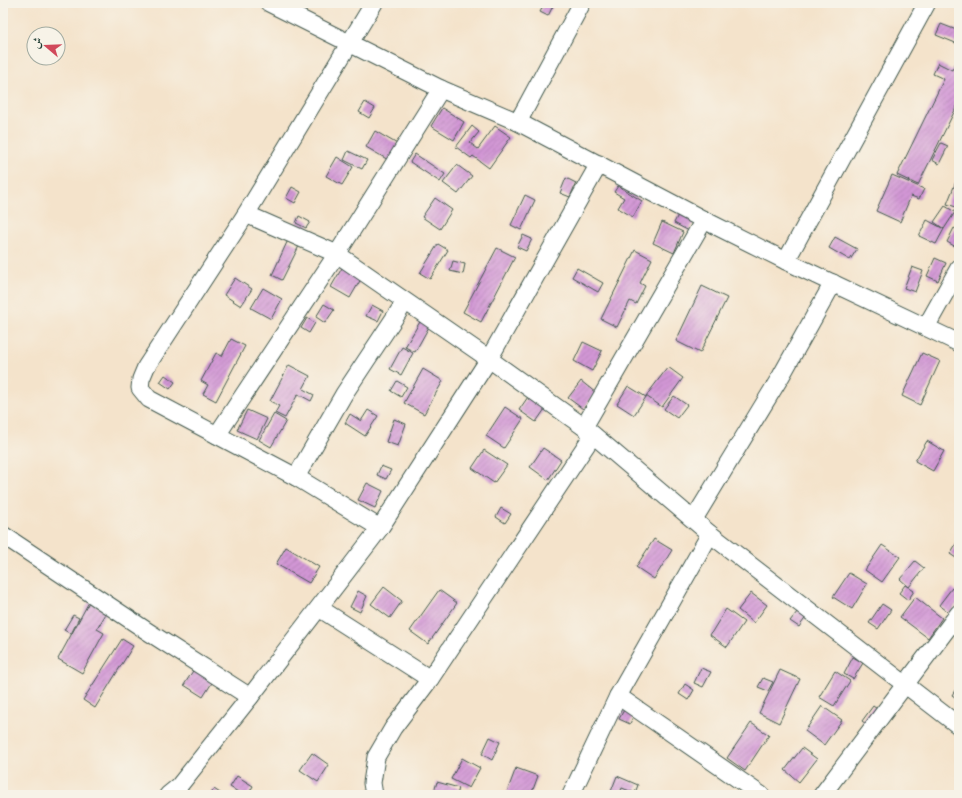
<svg xmlns="http://www.w3.org/2000/svg" width="962" height="798" viewBox="0 0 962 798" font-family="'Sorts Mill Goudy',Amiri,serif">
<defs>
<pattern id="building-hatch" width="6" height="6" patternUnits="userSpaceOnUse"><rect width="6" height="6" fill="#d296d5"/><path d="M-1 1l2-2M0 6l6-6M5 7l2-2" fill="none" stroke="#aa7cae"/></pattern>
</defs>
<rect width="100%" height="100%" fill="#f7f3e8"/>
<filter id="ink" filterUnits="userSpaceOnUse"><feTurbulence type="fractalNoise" baseFrequency=".025" numOctaves="2"/><feDisplacementMap in="SourceGraphic" scale="8" xChannelSelector="R" yChannelSelector="G"/><feConvolveMatrix kernelMatrix="1 2 1 2 8 2 1 2 1" color-interpolation-filters="sRGB"/></filter>
<filter id="wash" filterUnits="userSpaceOnUse"><feTurbulence type="fractalNoise" baseFrequency=".012" numOctaves="4" result="noise"/><feDisplacementMap in="SourceGraphic" scale="16" xChannelSelector="R" yChannelSelector="G"/><feGaussianBlur stdDeviation="0.9" result="paint"/><feColorMatrix in="noise" values="0 0 0 0 0 0 0 0 0 0 0 0 0 0 0 0 0 1.4 0 .05"/><feComposite in="paint" operator="in"/></filter>
<g filter="url(#wash)">
<rect width="100%" height="100%" fill="#f4e3cb"/>
<g id="blocks">
<g fill="url(#building-hatch)">
<path d="M 545,3 L 553,6 L 548,16 L 540,12 Z"/>
<path d="M 941,24 L 959,31 L 958,44 L 936,35 Z"/>
<path d="M 959,57 L 959,102 L 918,185 L 897,175 L 944,79 L 933,74 L 938,63 L 952,70 Z"/>
<path d="M 365,102 L 375,108 L 369,118 L 359,112 Z"/>
<path d="M 442,108 L 464,122 L 454,140 L 431,126 Z"/>
<path d="M 472,126 L 479,132 L 470,143 L 478,149 L 495,126 L 511,137 L 489,168 L 473,156 L 471,158 L 456,147 Z"/>
<path d="M 375,131 L 399,145 L 390,161 L 366,147 Z"/>
<path d="M 941,143 L 948,146 L 939,164 L 932,160 Z"/>
<path d="M 348,151 L 367,160 L 362,169 L 344,160 Z"/>
<path d="M 415,154 L 445,174 L 440,182 L 410,162 Z"/>
<path d="M 337,157 L 353,167 L 342,185 L 326,176 Z"/>
<path d="M 457,165 L 472,176 L 458,194 L 443,183 Z"/>
<path d="M 959,174 L 959,208 L 947,204 Z"/>
<path d="M 892,175 L 924,189 L 919,199 L 911,196 L 900,222 L 876,211 Z"/>
<path d="M 566,178 L 576,183 L 570,197 L 560,193 Z"/>
<path d="M 618,186 L 642,201 L 633,217 L 618,208 L 624,198 L 614,192 Z"/>
<path d="M 292,187 L 301,192 L 295,203 L 286,198 Z"/>
<path d="M 525,195 L 535,200 L 521,230 L 511,225 Z"/>
<path d="M 435,198 L 452,210 L 440,229 L 422,217 Z"/>
<path d="M 945,206 L 955,212 L 944,229 L 934,222 Z"/>
<path d="M 680,211 L 696,219 L 689,231 L 674,223 Z"/>
<path d="M 299,216 L 310,222 L 306,228 L 296,223 Z"/>
<path d="M 927,220 L 944,229 L 936,244 L 919,236 Z"/>
<path d="M 662,222 L 683,232 L 674,253 L 653,243 Z"/>
<path d="M 954,228 L 959,231 L 959,246 L 958,248 L 947,242 Z"/>
<path d="M 523,235 L 532,239 L 526,251 L 517,247 Z"/>
<path d="M 835,237 L 857,249 L 850,260 L 829,248 Z"/>
<path d="M 288,240 L 299,246 L 282,280 L 272,275 Z"/>
<path d="M 438,244 L 448,250 L 430,279 L 420,273 Z"/>
<path d="M 497,248 L 515,257 L 481,322 L 463,312 Z"/>
<path d="M 635,250 L 652,259 L 640,283 L 645,286 L 636,304 L 630,301 L 617,327 L 601,319 Z"/>
<path d="M 935,258 L 946,263 L 938,281 L 927,276 Z"/>
<path d="M 453,261 L 465,264 L 463,274 L 450,271 Z"/>
<path d="M 912,267 L 923,271 L 915,292 L 904,288 Z"/>
<path d="M 342,268 L 361,279 L 350,298 L 331,287 Z"/>
<path d="M 577,268 L 603,283 L 598,292 L 572,277 Z"/>
<path d="M 235,278 L 252,289 L 241,306 L 224,295 Z"/>
<path d="M 702,286 L 727,298 L 700,353 L 676,341 Z"/>
<path d="M 263,288 L 282,299 L 271,319 L 251,308 Z"/>
<path d="M 324,304 L 334,310 L 325,323 L 316,317 Z"/>
<path d="M 372,305 L 383,311 L 378,321 L 366,316 Z"/>
<path d="M 307,318 L 315,323 L 309,333 L 301,328 Z"/>
<path d="M 421,320 L 430,325 L 415,352 L 405,347 Z"/>
<path d="M 231,339 L 245,346 L 216,401 L 203,394 L 208,385 L 201,381 L 216,353 L 222,356 Z"/>
<path d="M 583,342 L 602,351 L 592,371 L 574,361 Z"/>
<path d="M 402,347 L 413,353 L 401,375 L 390,369 Z"/>
<path d="M 922,353 L 940,361 L 920,405 L 902,396 Z"/>
<path d="M 289,365 L 310,376 L 303,389 L 314,395 L 311,401 L 298,394 L 285,418 L 275,413 L 279,406 L 270,401 Z"/>
<path d="M 668,367 L 683,378 L 662,407 L 646,396 Z"/>
<path d="M 423,369 L 443,381 L 424,414 L 404,403 Z"/>
<path d="M 165,375 L 175,382 L 170,389 L 160,382 Z"/>
<path d="M 397,381 L 407,387 L 401,397 L 391,391 Z"/>
<path d="M 581,381 L 596,393 L 583,409 L 568,398 Z"/>
<path d="M 628,386 L 646,397 L 634,415 L 617,404 Z"/>
<path d="M 530,394 L 547,406 L 536,422 L 519,410 Z"/>
<path d="M 674,396 L 687,405 L 677,418 L 664,409 Z"/>
<path d="M 505,407 L 523,419 L 504,448 L 486,436 Z"/>
<path d="M 247,410 L 267,419 L 257,439 L 237,430 Z"/>
<path d="M 368,410 L 378,416 L 365,436 L 345,423 L 350,414 L 361,421 Z"/>
<path d="M 274,414 L 286,421 L 271,447 L 259,440 Z"/>
<path d="M 394,419 L 406,424 L 398,446 L 386,442 Z"/>
<path d="M 927,441 L 944,451 L 933,471 L 915,461 Z"/>
<path d="M 543,448 L 561,460 L 548,480 L 530,467 Z"/>
<path d="M 484,450 L 507,465 L 494,483 L 472,468 Z"/>
<path d="M 381,466 L 391,470 L 386,479 L 377,475 Z"/>
<path d="M 367,483 L 383,491 L 375,508 L 358,500 Z"/>
<path d="M 501,508 L 511,514 L 505,523 L 496,517 Z"/>
<path d="M 654,539 L 672,550 L 654,579 L 636,567 Z"/>
<path d="M 959,539 L 959,560 L 950,554 Z"/>
<path d="M 882,545 L 900,557 L 882,582 L 865,570 Z"/>
<path d="M 286,547 L 319,567 L 309,583 L 276,564 Z"/>
<path d="M 915,561 L 924,568 L 909,587 L 900,579 Z"/>
<path d="M 849,573 L 867,584 L 852,609 L 833,597 Z"/>
<path d="M 905,585 L 914,591 L 908,600 L 899,593 Z"/>
<path d="M 384,587 L 402,601 L 390,618 L 371,604 Z"/>
<path d="M 952,588 L 959,593 L 959,601 L 950,613 L 939,605 Z"/>
<path d="M 439,590 L 457,603 L 428,644 L 410,631 Z"/>
<path d="M 358,591 L 367,596 L 360,612 L 350,607 Z"/>
<path d="M 751,593 L 767,605 L 754,623 L 738,610 Z"/>
<path d="M 915,597 L 942,618 L 928,638 L 900,617 Z"/>
<path d="M 89,602 L 107,612 L 97,629 L 104,633 L 82,673 L 58,659 Z"/>
<path d="M 882,604 L 891,610 L 878,629 L 869,623 Z"/>
<path d="M 801,607 L 809,613 L 799,627 L 790,621 Z"/>
<path d="M 726,609 L 744,622 L 727,647 L 710,635 Z"/>
<path d="M 73,615 L 79,618 L 71,634 L 64,630 Z"/>
<path d="M 122,639 L 133,646 L 95,708 L 83,700 Z"/>
<path d="M 853,657 L 863,663 L 853,679 L 844,674 Z"/>
<path d="M 196,666 L 215,678 L 203,697 L 184,685 Z"/>
<path d="M 701,668 L 711,672 L 703,687 L 694,683 Z"/>
<path d="M 780,670 L 800,679 L 779,723 L 759,713 Z"/>
<path d="M 835,671 L 850,681 L 834,706 L 819,697 Z"/>
<path d="M 763,678 L 773,682 L 768,691 L 758,687 Z"/>
<path d="M 685,684 L 694,690 L 688,700 L 679,694 Z"/>
<path d="M 959,684 L 959,700 L 952,695 Z"/>
<path d="M 822,706 L 842,720 L 824,745 L 805,731 Z"/>
<path d="M 873,706 L 880,711 L 870,727 L 862,721 Z"/>
<path d="M 624,710 L 634,714 L 630,724 L 619,719 Z"/>
<path d="M 751,723 L 769,735 L 745,771 L 727,758 Z"/>
<path d="M 490,737 L 500,742 L 492,760 L 482,754 Z"/>
<path d="M 802,748 L 817,759 L 799,782 L 785,770 Z"/>
<path d="M 312,753 L 329,765 L 318,782 L 300,770 Z"/>
<path d="M 462,758 L 480,768 L 469,788 L 451,779 Z"/>
<path d="M 516,768 L 538,776 L 531,795 L 515,795 L 507,792 Z"/>
<path d="M 237,776 L 253,786 L 248,795 L 243,795 L 230,787 Z"/>
<path d="M 617,776 L 638,785 L 635,793 L 622,788 L 619,795 L 610,794 Z"/>
<path d="M 437,782 L 459,788 L 457,795 L 433,795 Z"/>
<path d="M 214,789 L 223,795 L 210,795 Z"/>
</g>
</g>
</g>
<g filter="url(#ink)">
<use href="#blocks" fill-opacity="0" stroke="#3f564b" stroke-width="1"/>
<g fill="none" stroke-linecap="round" stroke-linejoin="round">
<defs>
<g id="minor">
<path d="M 269,3 L 441,89 L 518,122"/>
<path d="M 374,3 L 246,214 L 146,367 L 141,379 L 140,388 L 149,399 L 296,477 L 380,528"/>
<path d="M 582,3 L 518,122 L 704,220 L 786,261 L 959,343"/>
<path d="M 246,214 L 337,254 L 489,359 L 584,427 L 710,534 L 959,726"/>
<path d="M 786,261 L 927,3"/>
<path d="M 926,327 L 959,268"/>
<path d="M 584,427 L 704,220"/>
<path d="M 217,435 L 337,254 L 441,89"/>
<path d="M 296,477 L 344,394 L 405,302"/>
<path d="M 694,519 L 781,376 L 833,283"/>
<path d="M 3,535 L 147,631 L 250,697"/>
<path d="M 319,608 L 430,679"/>
<path d="M 618,696 L 761,795"/>
<path d="M 168,795 L 179,786 L 250,697 L 380,528 L 489,359 L 599,164"/>
<path d="M 374,795 L 372,783 L 376,757 L 393,728 L 430,679 L 593,435"/>
<path d="M 571,795 L 618,696 L 710,534"/>
<path d="M 822,795 L 959,613"/>
</g>
</defs>
<use href="#minor" stroke="#3f564b" stroke-width="19"/>
<use href="#minor" stroke="#fff" stroke-width="17"/>
</g>
</g>
<rect width="962" height="798" fill="none" stroke="#f7f3e8" stroke-width="16"/>
<g transform="translate(46 46) rotate(289)"><circle r="19" fill="#f7f3e8" stroke="#a1aaa0"/>
<path d="M0-3L7 15L0 10L-7 15Z" fill="#d1495b"/>
<text y="-6" font-size="11" font-weight="bold" text-anchor="middle" fill="#1f3d34">ش</text>
</g>
</svg>
